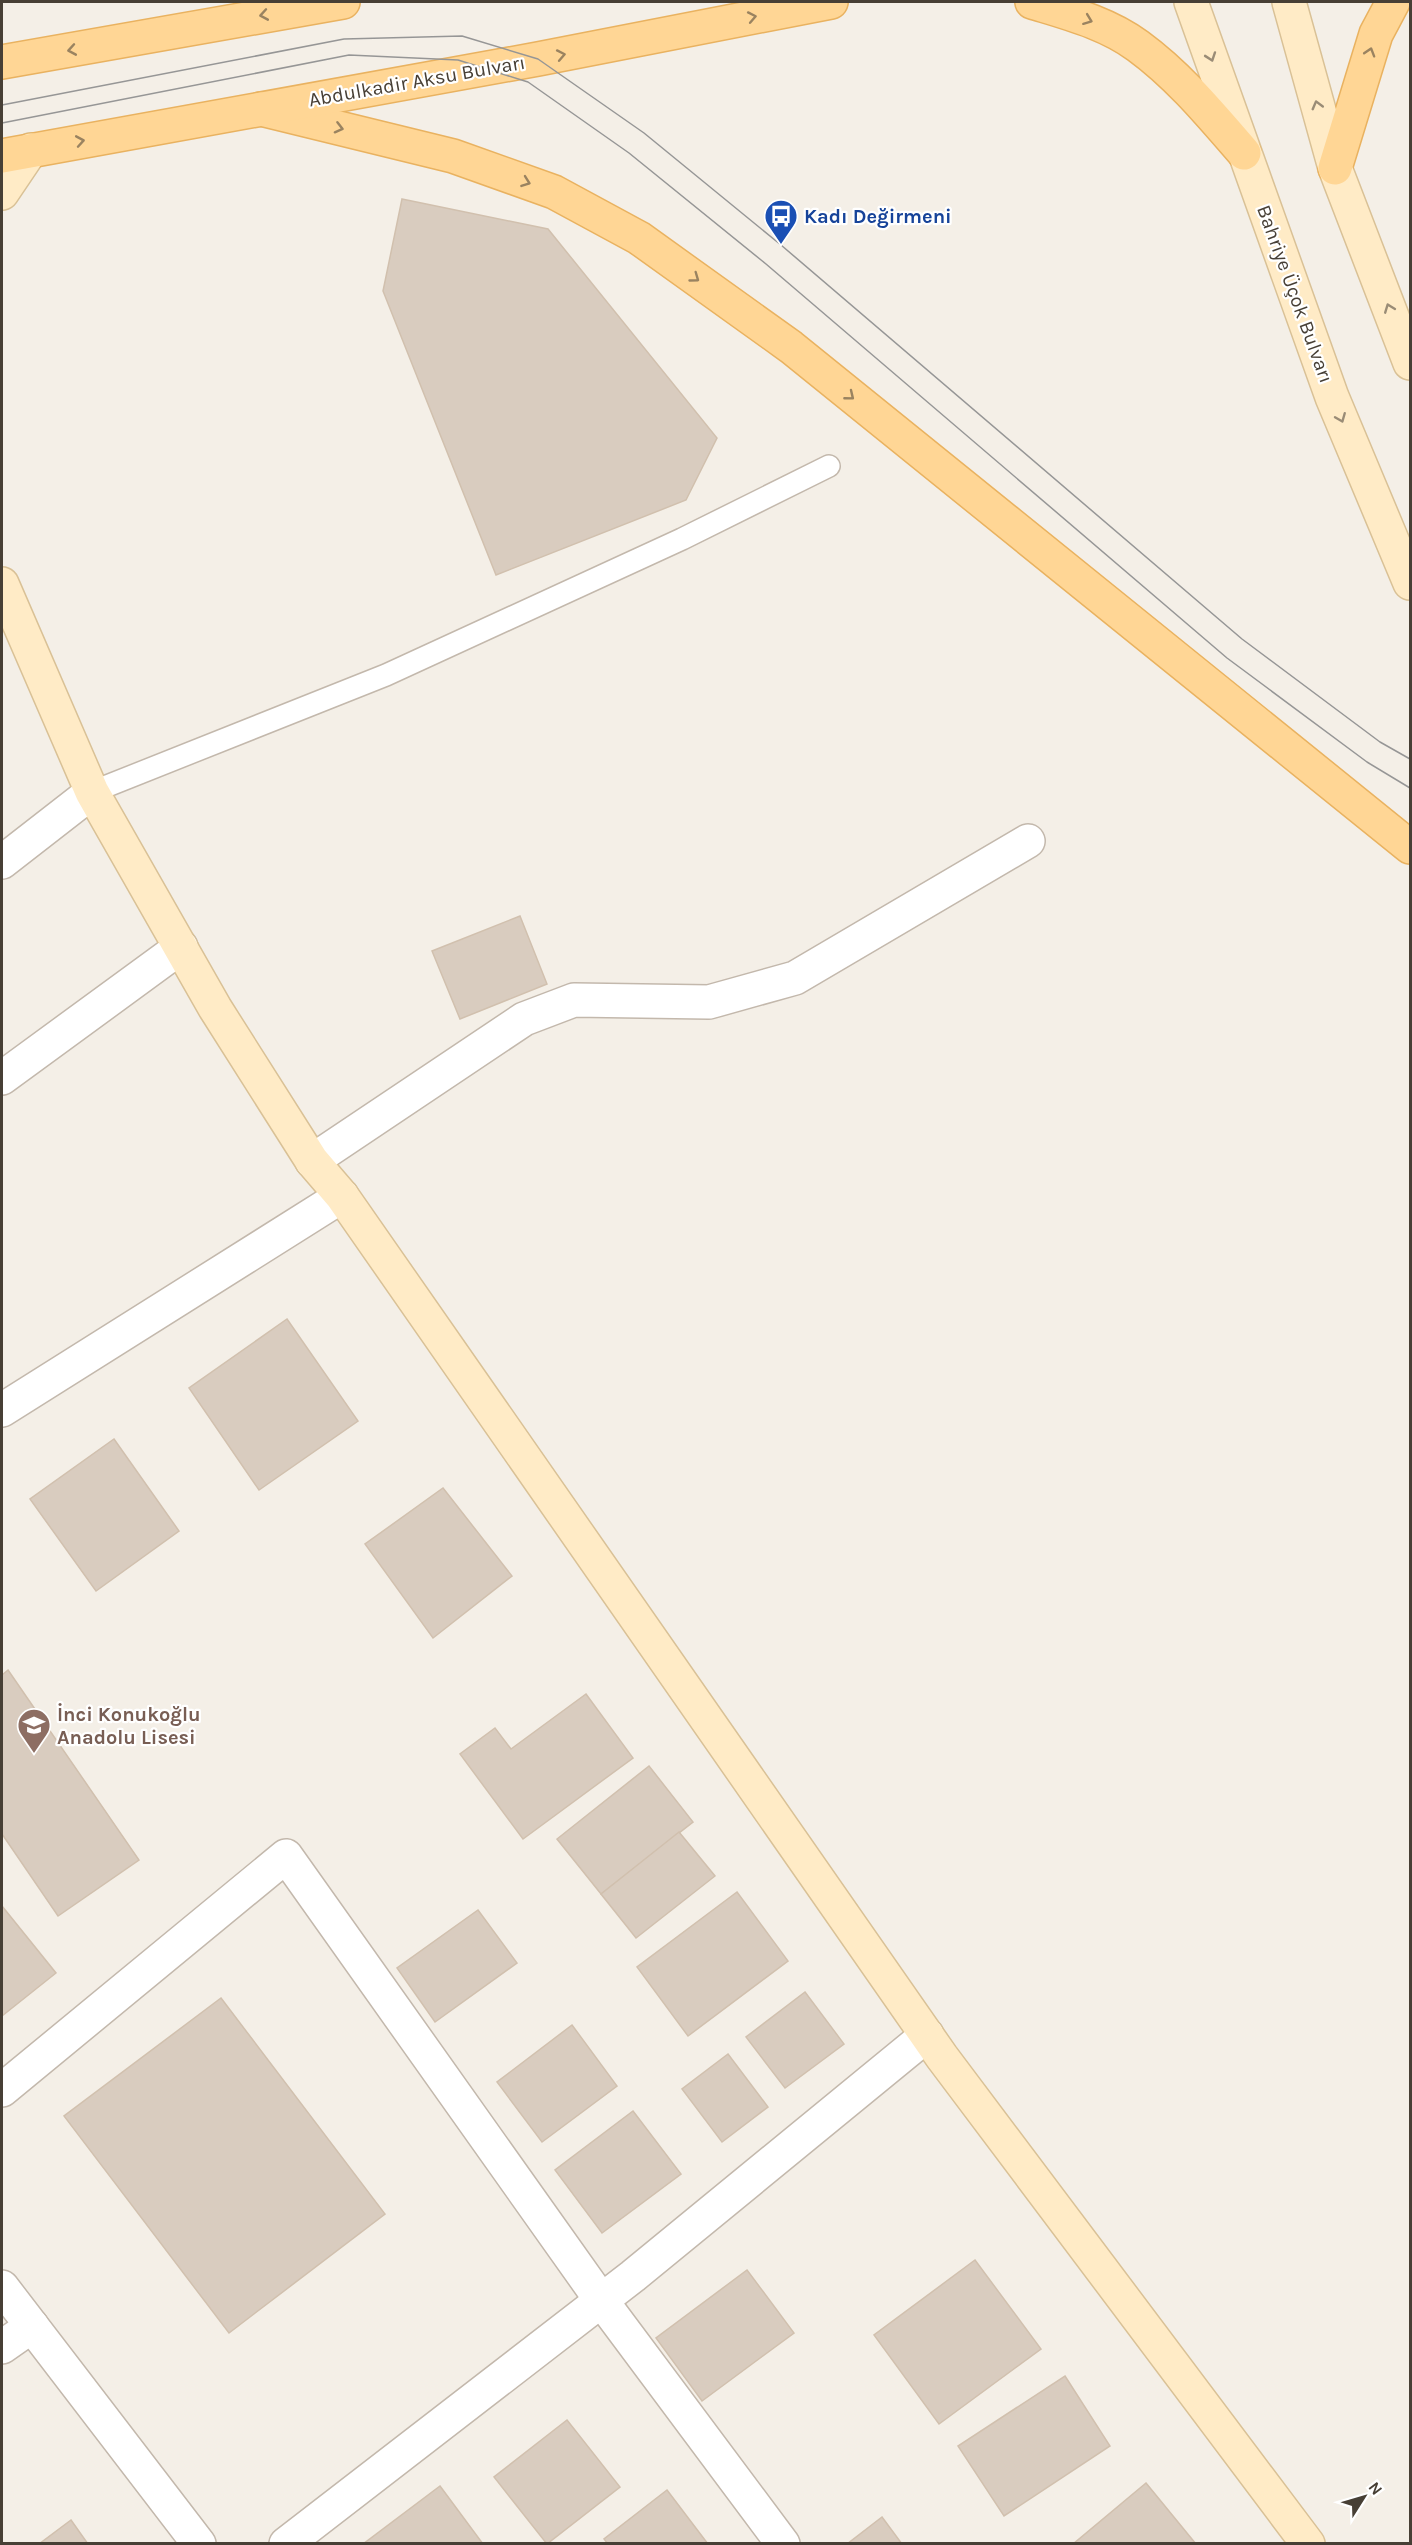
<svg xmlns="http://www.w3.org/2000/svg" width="1412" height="2545" viewBox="0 0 1412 2545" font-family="Karla,sans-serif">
<rect width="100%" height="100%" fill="#f4efe7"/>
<g fill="#d9ccbf" stroke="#d1c0ae" stroke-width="1.5">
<path d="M 402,199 L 548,229 L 717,438 L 686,500 L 496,575 L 383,291 Z"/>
<path d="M 520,916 L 547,984 L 460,1019 L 432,951 Z"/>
<path d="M 287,1319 L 358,1421 L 259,1490 L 189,1388 Z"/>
<path d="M 114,1439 L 179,1531 L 96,1591 L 30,1499 Z"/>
<path d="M 443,1488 L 512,1576 L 433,1638 L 365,1544 Z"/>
<path d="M 8,1670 L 139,1860 L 58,1916 L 2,1834 L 2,1675 Z"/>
<path d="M 586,1694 L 633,1758 L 523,1839 L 460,1754 L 495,1728 L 511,1749 Z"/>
<path d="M 649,1766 L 693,1822 L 601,1894 L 557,1839 Z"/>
<path d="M 679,1832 L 715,1876 L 636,1938 L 601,1894 Z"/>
<path d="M 737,1892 L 788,1961 L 688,2036 L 637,1967 Z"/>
<path d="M 2,1906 L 56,1973 L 2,2016 Z"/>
<path d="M 478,1910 L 517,1963 L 435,2022 L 397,1968 Z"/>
<path d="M 805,1992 L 844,2044 L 785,2088 L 746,2037 Z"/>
<path d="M 221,1998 L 385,2214 L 229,2333 L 64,2116 Z"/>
<path d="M 572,2025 L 617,2086 L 542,2142 L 497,2082 Z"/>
<path d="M 728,2054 L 768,2107 L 722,2142 L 682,2089 Z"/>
<path d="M 633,2111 L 681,2174 L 602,2233 L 555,2170 Z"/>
<path d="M 975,2260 L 1041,2349 L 939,2424 L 874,2335 Z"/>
<path d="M 747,2270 L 794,2333 L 702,2401 L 656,2338 Z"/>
<path d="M 1065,2376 L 1110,2446 L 1004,2516 L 958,2446 Z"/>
<path d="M 567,2420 L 620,2487 L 547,2544 L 494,2477 Z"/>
<path d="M 1146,2483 L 1196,2544 L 1073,2544 Z"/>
<path d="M 440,2486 L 483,2544 L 363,2544 Z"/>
<path d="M 667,2490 L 708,2544 L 608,2544 L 604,2539 Z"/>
<path d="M 882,2517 L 902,2544 L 847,2544 Z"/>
<path d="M 71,2520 L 88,2544 L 39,2544 Z"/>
</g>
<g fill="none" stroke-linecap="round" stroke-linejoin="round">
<defs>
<path id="lane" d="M 92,792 L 386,675 L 682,539 L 829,466"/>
<g id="street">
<path d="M 2,862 L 92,792"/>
<path d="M 2,1078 L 181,947"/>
<path d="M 312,1161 L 524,1019 L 574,1000 L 709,1002 L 795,978 L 1028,841"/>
<path d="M 2,1410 L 342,1196"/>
<path d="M 2,2090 L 286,1856 L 601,2300 L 783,2544"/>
<path d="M 2,2287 L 199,2544"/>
<path d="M 2,2347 L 32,2326"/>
<path d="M 286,2544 L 633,2276 L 927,2035"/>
</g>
<g id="secondary">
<path d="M 1191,2 L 1332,397 L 1410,583"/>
<path d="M 1289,2 L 1335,168 L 1410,363"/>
<path d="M 2,193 L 31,150"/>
<path d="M 2,584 L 92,792 L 215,1008 L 312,1161 L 342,1196 L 942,2057 L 1308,2544"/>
</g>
<g id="primary">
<path d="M 1032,2 C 1068,13 1107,23 1138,46 C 1179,76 1211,115 1244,153"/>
<path d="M 2,62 L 343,2"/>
<path d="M 261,109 L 453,156 L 554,192 L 639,238 L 791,347 L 1410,847"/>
<path d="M 2,156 L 538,59 L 831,2"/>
<path d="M 1335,168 L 1376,34 L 1393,2"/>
</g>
</defs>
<use href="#lane" stroke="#c3b8ac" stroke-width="24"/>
<use href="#street" stroke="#c3b8ac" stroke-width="36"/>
<use href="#secondary" stroke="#d9c196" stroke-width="36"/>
<use href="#primary" stroke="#e9b260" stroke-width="36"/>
<use href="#lane" stroke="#fff" stroke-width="21"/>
<use href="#street" stroke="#fff" stroke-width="33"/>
<use href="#secondary" stroke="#ffebc6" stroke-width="33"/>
<use href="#primary" stroke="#ffd695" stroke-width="33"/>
<g stroke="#969696" stroke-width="1.5">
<path d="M 2,105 L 344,39 L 462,36 L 538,59 L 644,133 L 781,245 L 1242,639 L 1380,742 L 1410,759"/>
<path d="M 2,123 L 349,55 L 458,60 L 528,82 L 629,153 L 766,264 L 1227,658 L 1367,762 L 1410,788"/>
</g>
</g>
<defs><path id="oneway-chevron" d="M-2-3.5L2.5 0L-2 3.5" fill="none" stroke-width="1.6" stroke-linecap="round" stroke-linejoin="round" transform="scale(1.5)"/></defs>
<g stroke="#9a8360">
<use href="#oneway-chevron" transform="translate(264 15) rotate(170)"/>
<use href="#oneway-chevron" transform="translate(752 17) rotate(-11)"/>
<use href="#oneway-chevron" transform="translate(1088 20) rotate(21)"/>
<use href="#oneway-chevron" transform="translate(72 50) rotate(170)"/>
<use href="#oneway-chevron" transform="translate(1370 52) rotate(-73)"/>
<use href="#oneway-chevron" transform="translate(561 55) rotate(-11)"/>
<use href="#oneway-chevron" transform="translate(339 128) rotate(14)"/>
<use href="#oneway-chevron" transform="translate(80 141) rotate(-10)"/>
<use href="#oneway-chevron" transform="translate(526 182) rotate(20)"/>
<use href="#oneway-chevron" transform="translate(695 278) rotate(36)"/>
<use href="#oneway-chevron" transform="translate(850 396) rotate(39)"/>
</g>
<g stroke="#9a8c76">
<use href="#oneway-chevron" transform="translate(1211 57) rotate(71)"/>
<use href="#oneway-chevron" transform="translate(1317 105) rotate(-105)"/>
<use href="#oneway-chevron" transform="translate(1389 308) rotate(-111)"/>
<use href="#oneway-chevron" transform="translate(1341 418) rotate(68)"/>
</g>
<defs>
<symbol id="bus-pin" viewBox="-11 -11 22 30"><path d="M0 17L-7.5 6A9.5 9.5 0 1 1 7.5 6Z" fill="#1a4fb4" stroke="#fff"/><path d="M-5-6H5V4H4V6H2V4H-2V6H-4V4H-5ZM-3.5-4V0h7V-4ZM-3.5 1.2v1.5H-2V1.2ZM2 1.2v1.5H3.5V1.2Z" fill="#fff"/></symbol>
<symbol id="school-pin" viewBox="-11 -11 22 30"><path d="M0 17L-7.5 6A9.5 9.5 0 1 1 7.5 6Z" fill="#8d6e63" stroke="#fff"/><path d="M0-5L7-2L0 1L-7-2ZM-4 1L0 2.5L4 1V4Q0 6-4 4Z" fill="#fff"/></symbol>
</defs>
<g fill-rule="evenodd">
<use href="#bus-pin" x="762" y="197" width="38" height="52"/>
<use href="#school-pin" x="15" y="1706" width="38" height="52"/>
</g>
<g text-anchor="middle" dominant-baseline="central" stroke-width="4.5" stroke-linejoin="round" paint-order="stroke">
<g font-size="20" fill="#473f35" stroke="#fff">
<text transform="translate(417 81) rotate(-10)">Abdulkadir Aksu Bulvarı</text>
<text transform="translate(1295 294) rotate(70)">Bahriye Üçok Bulvarı</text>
</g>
<g font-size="20" font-weight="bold" fill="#164399" stroke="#fff" text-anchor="start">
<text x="804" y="216">Kadı Değirmeni</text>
</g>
<g font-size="20" font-weight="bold" fill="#785e54" stroke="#fff" text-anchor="start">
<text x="57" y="1714">İnci Konukoğlu<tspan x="57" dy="23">Anadolu Lisesi</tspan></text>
</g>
</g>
<rect width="1412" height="2545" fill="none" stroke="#473f35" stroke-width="6"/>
<g transform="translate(1364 2497) rotate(53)" stroke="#ffffff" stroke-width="4.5" paint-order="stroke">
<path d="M0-4.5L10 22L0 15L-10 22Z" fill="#473f35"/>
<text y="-9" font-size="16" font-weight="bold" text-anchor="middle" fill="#473f35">N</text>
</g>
</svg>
